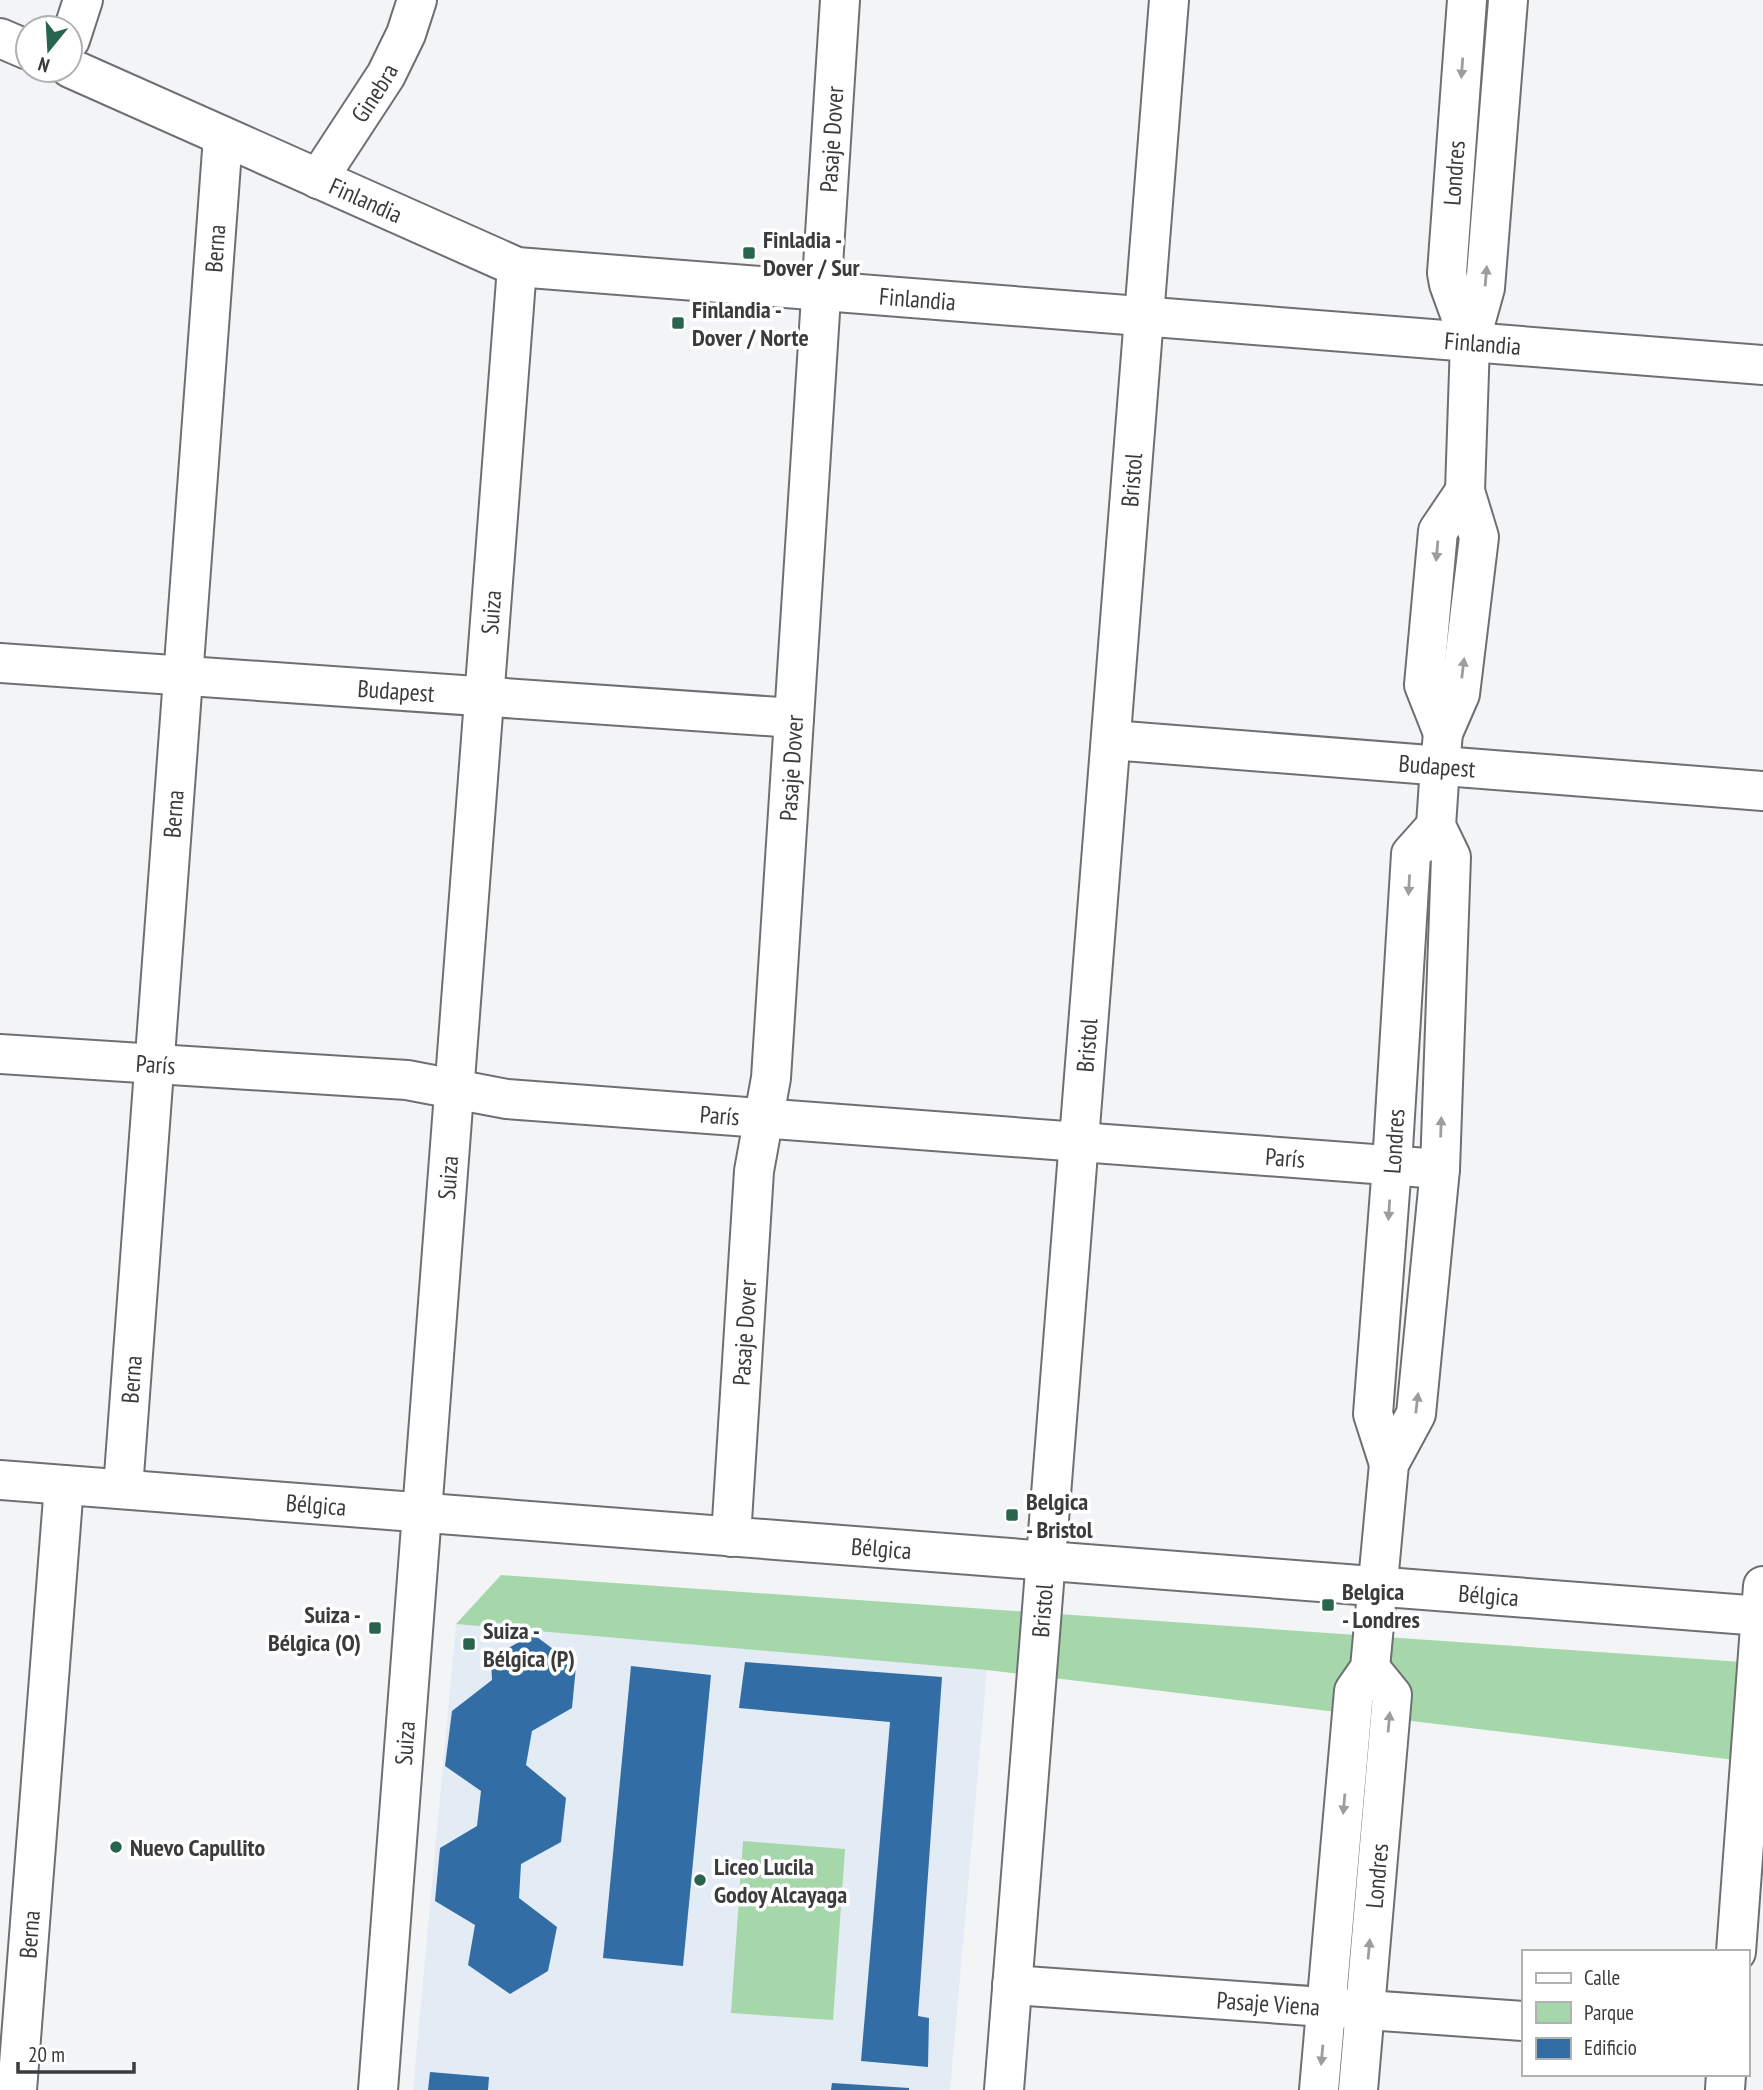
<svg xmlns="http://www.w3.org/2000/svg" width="1763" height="2090" viewBox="0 0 1763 2090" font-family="'PT Sans Narrow',sans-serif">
<rect width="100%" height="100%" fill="#f2f4f6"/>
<path fill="#e3ebf4" d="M 456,1624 L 987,1670 L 950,2090 L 413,2090 Z"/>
<g fill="#a6d7ab">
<path d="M 501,1575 L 1742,1662 L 1735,1760 L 987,1670 L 456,1624 Z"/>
<path d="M 743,1841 L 845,1849 L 833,2020 L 731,2013 Z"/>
</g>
<g fill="#326ea5">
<path d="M 533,1634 L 576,1666 L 572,1708 L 532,1731 L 526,1765 L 566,1798 L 561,1842 L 521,1864 L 519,1898 L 557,1927 L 548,1971 L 510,1994 L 468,1965 L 475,1925 L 435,1901 L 440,1848 L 477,1826 L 481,1791 L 445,1766 L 452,1711 L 492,1680 L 491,1658 Z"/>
<path d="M 745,1662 L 942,1677 L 918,2016 L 929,2018 L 928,2067 L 861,2061 L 890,1722 L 739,1708 Z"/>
<path d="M 631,1666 L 711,1675 L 683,1966 L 603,1958 Z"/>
<path d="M 430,2072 L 489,2077 L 488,2090 L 428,2090 Z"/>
<path d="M 832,2083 L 909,2088 L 909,2090 L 831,2090 Z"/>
</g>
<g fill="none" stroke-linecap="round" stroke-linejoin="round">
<defs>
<g id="minor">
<path d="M 1467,0 L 1447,273 L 1449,284 L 1470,342"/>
<path d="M 0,38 L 28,50"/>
<path d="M 70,40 L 83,0"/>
<path id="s1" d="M 70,68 L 517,267 L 1763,365"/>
<path id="s2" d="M 318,179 L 386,75 L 406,34 L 417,0"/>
<path id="s3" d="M 0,663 L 794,718"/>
<path d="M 1443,733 L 1424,685 L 1438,531 L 1465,491"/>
<path id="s4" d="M 1111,740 L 1763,791"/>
<path id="s5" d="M 0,1054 L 407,1080 L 507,1099 L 1440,1169"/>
<path id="s6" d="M 1389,1464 L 1373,1414 L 1392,1165 L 1411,854 L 1436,826"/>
<path id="s7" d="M 0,1480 L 1761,1616"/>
<path id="s8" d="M 123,1489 L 223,137"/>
<path id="s9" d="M 731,1537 L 754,1171 L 771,1078 L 840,0"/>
<path id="s10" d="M 1012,1985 L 1523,2021"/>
<path id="s11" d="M 17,2090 L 64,1485"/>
<path id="s12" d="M 378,2090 L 517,267"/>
<path id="s13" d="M 1004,2090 L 1169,0"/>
<path d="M 1319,2090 L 1354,1691 L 1370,1668 L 1389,1464 L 1416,1414 L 1440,1169 L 1451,857 L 1436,826 L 1440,766 L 1443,733 L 1460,694 L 1479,537 L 1465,491 L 1470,342 L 1485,288 L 1508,0"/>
<path id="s14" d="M 1358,2090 L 1392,1695 L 1370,1668"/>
</g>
<g id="major">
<path d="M 1736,1952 L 1763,1586"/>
<path d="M 1725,2090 L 1726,2074"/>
</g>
</defs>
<use href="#minor" stroke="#6d7072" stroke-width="42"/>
<use href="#major" stroke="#6d7072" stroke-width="42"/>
<use href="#minor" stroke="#fff" stroke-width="38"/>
<use href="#major" stroke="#fff" stroke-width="38"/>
</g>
<defs><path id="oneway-solid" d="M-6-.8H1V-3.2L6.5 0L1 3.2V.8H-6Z" transform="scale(1.75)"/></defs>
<g fill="#9c9d9e">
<use href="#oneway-solid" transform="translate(1462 68) rotate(94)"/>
<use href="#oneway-solid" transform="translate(1486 276) rotate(-85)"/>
<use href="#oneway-solid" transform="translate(1437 551) rotate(95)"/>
<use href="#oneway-solid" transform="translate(1463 668) rotate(-83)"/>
<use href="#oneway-solid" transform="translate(1409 885) rotate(93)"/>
<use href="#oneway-solid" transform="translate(1441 1127) rotate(-88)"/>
<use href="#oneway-solid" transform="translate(1389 1210) rotate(94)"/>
<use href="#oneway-solid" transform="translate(1417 1403) rotate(-83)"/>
<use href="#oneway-solid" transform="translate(1389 1722) rotate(-85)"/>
<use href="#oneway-solid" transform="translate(1344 1804) rotate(95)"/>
<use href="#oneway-solid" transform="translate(1369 1949) rotate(-85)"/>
<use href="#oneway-solid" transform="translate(1322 2055) rotate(95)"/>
</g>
<g fill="#29644e" stroke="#fff" stroke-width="2.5">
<rect x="742" y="246" width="14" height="14" rx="3.5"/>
<rect x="671" y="316" width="14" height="14" rx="3.5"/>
<rect x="1005" y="1508" width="14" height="14" rx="3.5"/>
<rect x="1321" y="1598" width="14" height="14" rx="3.5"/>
<rect x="368" y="1621" width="14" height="14" rx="3.5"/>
<rect x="462" y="1637" width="14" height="14" rx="3.5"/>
<circle cx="116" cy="1847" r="7"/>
<circle cx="700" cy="1880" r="7"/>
</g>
<g text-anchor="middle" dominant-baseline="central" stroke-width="7" stroke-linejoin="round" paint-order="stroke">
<g font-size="24" fill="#3a3b3c" stroke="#fff">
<text stroke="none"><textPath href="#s2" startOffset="103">Ginebra</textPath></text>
<text stroke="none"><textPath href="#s9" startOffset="1402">Pasaje Dover</textPath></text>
<text transform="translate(1454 173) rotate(-86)">Londres</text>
<text stroke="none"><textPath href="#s1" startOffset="324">Finlandia</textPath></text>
<text stroke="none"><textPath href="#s8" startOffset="1244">Berna</textPath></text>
<text stroke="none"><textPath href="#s1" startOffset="891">Finlandia</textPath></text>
<text stroke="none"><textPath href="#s1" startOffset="1458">Finlandia</textPath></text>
<text stroke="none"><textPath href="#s13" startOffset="1615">Bristol</textPath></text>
<text stroke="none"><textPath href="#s12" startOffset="1482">Suiza</textPath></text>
<text stroke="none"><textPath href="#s3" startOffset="397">Budapest</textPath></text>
<text stroke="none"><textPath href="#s4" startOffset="327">Budapest</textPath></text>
<text stroke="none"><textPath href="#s9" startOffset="772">Pasaje Dover</textPath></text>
<text stroke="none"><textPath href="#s8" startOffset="677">Berna</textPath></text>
<text stroke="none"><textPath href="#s13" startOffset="1048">Bristol</textPath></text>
<text stroke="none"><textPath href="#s5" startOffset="156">París</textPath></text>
<text stroke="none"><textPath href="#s5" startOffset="723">París</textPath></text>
<text stroke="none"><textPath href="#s6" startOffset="326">Londres</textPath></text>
<text stroke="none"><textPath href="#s5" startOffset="1290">París</textPath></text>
<text stroke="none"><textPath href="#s12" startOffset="915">Suiza</textPath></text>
<text stroke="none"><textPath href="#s9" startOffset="205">Pasaje Dover</textPath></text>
<text stroke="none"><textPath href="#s8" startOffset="110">Berna</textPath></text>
<text stroke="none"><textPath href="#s7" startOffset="317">Bélgica</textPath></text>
<text stroke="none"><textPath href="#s7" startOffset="884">Bélgica</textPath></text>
<text stroke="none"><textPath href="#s7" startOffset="1493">Bélgica</textPath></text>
<text stroke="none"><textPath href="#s13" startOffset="481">Bristol</textPath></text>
<text stroke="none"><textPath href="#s12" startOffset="348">Suiza</textPath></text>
<text stroke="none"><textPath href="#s14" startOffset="215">Londres</textPath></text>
<text stroke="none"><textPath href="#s11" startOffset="156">Berna</textPath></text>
<text stroke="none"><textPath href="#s10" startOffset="257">Pasaje Viena</textPath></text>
</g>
<g font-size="24" font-weight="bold" fill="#3a3b3c" stroke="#fff" text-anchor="start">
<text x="763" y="239">Finladia -<tspan x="763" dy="28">Dover / Sur</tspan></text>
<text x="692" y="309">Finlandia -<tspan x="692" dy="28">Dover / Norte</tspan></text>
<text x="1026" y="1501">Belgica<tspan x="1026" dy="28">- Bristol</tspan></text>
<text x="1342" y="1591">Belgica<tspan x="1342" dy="28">- Londres</tspan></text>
<text x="361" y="1614" text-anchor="end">Suiza -<tspan x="361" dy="28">Bélgica (O)</tspan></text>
<text x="483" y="1630">Suiza -<tspan x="483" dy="28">Bélgica (P)</tspan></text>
<text x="130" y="1847">Nuevo Capullito</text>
<text x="714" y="1866">Liceo Lucila<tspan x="714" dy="28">Godoy Alcayaga</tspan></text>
</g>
</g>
<rect x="1522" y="1950" width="228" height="126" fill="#ffffff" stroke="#b0b1b1" stroke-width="2"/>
<rect x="1536" y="1973" width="35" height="10" fill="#ffffff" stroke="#b0b1b1" stroke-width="2"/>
<text x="1584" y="1985" font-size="21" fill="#3a3b3c">Calle</text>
<rect x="1536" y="2002" width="35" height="21" fill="#a6d7ab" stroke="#b0b1b1" stroke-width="2"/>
<text x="1584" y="2020" font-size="21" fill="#3a3b3c">Parque</text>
<rect x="1536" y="2038" width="35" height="21" fill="#326ea5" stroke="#b0b1b1" stroke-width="2"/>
<text x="1584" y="2055" font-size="21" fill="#3a3b3c">Edificio</text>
<g transform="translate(49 49) rotate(198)"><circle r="33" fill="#ffffff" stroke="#b0b1b1" stroke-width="2"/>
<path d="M0-5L12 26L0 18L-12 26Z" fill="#29644e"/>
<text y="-10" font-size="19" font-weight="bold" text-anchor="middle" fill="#3a3b3c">N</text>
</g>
<path d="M18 2062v10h116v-10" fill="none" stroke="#3a3b3c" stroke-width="3.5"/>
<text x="28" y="2062" font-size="21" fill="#3a3b3c" stroke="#ffffff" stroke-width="5" paint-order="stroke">20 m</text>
</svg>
